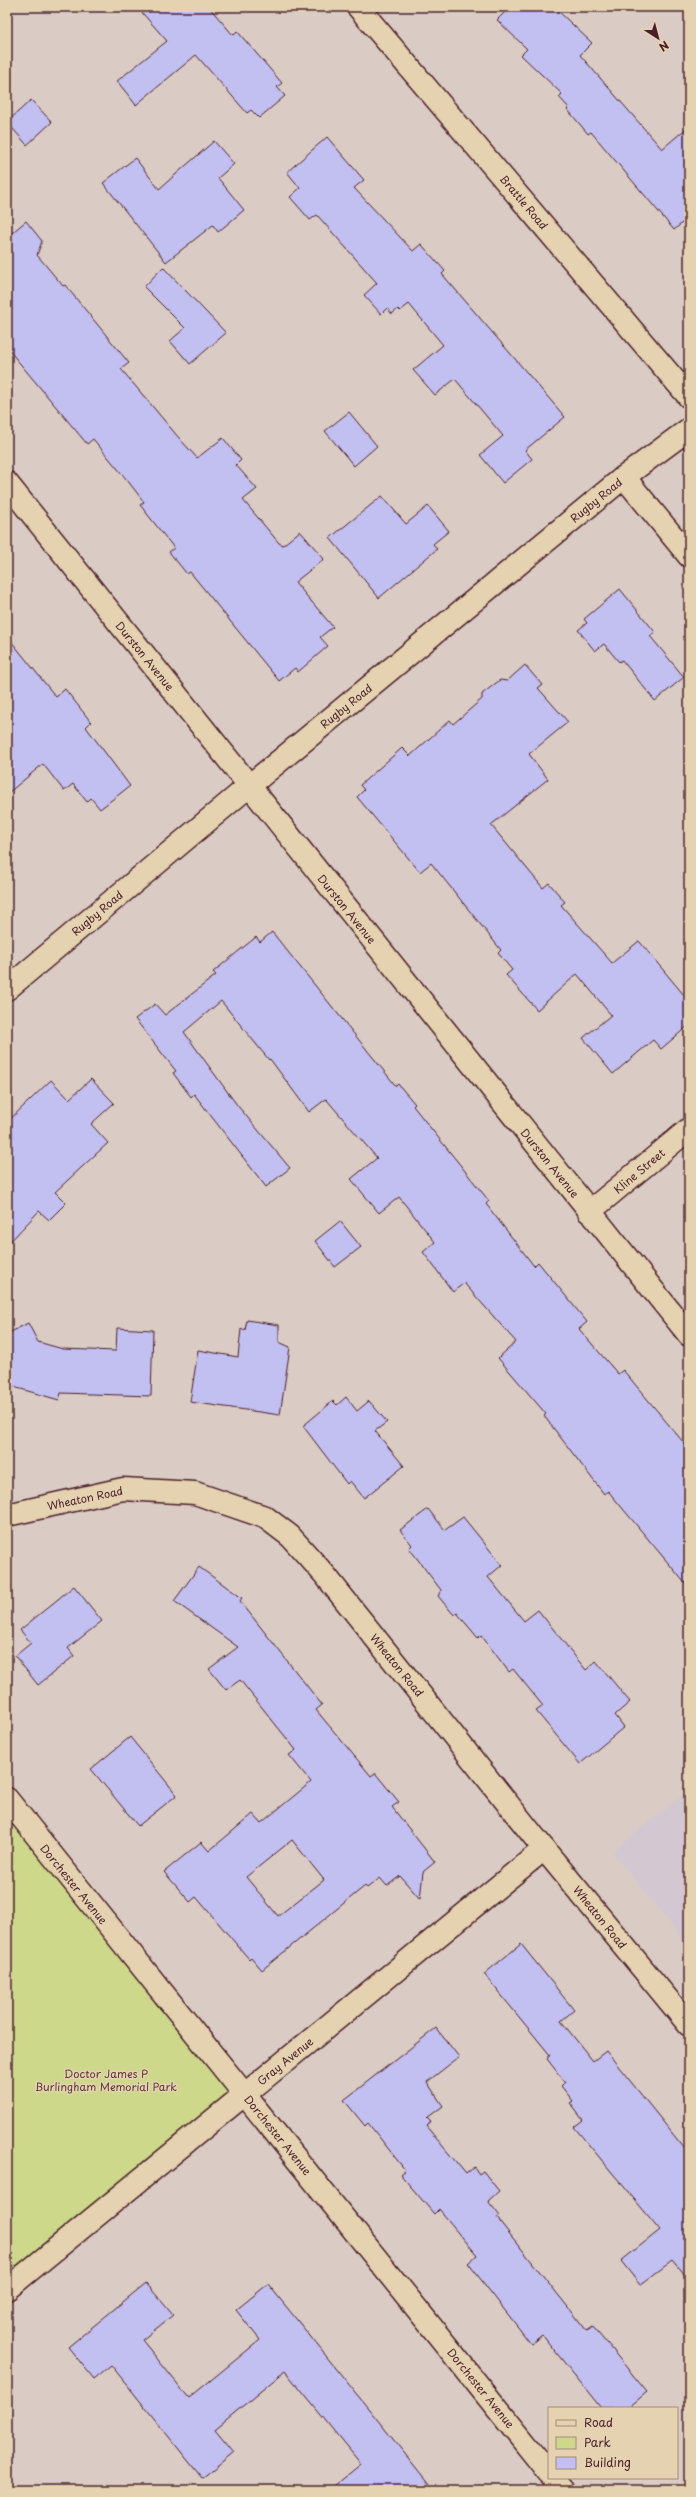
<svg xmlns="http://www.w3.org/2000/svg" width="696" height="2497" viewBox="0 0 696 2497" font-family="'Playpen Sans',sans-serif">
<rect width="100%" height="100%" fill="#daccc4"/>
<filter id="ink" filterUnits="userSpaceOnUse"><feTurbulence type="fractalNoise" baseFrequency=".025" numOctaves="2"/><feDisplacementMap in="SourceGraphic" scale="8" xChannelSelector="R" yChannelSelector="G"/><feConvolveMatrix kernelMatrix="1 2 1 2 8 2 1 2 1" color-interpolation-filters="sRGB"/></filter>
<g filter="url(#ink)">
<path fill="#d3c8d2" d="M 689,1790 L 689,1947 L 612,1852 Z"/>
<path fill="#cdd88b" stroke="#8c7c5b" d="M 7,1799 L 245,2094 L 7,2289 Z"/>
<g fill="#c2bff1" stroke="#4a1f2b" fill-rule="evenodd">
<path d="M 137,7 L 209,7 L 233,35 L 237,31 L 282,83 L 277,87 L 285,96 L 259,118 L 251,110 L 247,113 L 196,55 L 136,105 L 117,81 L 167,41 Z"/>
<path d="M 510,7 L 554,7 L 592,43 L 580,55 L 662,149 L 689,126 L 689,217 L 674,230 L 591,132 L 588,134 L 567,109 L 569,108 L 559,97 L 562,94 L 521,55 L 527,49 L 497,20 Z"/>
<path d="M 31,100 L 52,122 L 27,145 L 7,122 Z"/>
<path d="M 327,137 L 364,180 L 354,188 L 413,251 L 421,244 L 445,271 L 442,274 L 565,417 L 525,450 L 532,459 L 503,483 L 480,455 L 503,436 L 455,379 L 435,395 L 413,370 L 443,345 L 409,304 L 400,311 L 398,309 L 392,314 L 387,308 L 381,314 L 364,295 L 377,283 L 317,215 L 310,220 L 290,197 L 300,188 L 287,172 Z"/>
<path d="M 214,141 L 234,164 L 218,178 L 244,210 L 218,232 L 213,225 L 166,262 L 103,183 L 135,158 L 159,189 Z"/>
<path d="M 26,221 L 42,241 L 37,255 L 63,286 L 65,285 L 129,363 L 121,369 L 179,438 L 197,458 L 223,438 L 241,460 L 236,465 L 257,489 L 243,500 L 279,543 L 283,545 L 300,531 L 324,559 L 295,582 L 333,627 L 320,637 L 328,646 L 298,672 L 295,668 L 279,681 L 190,572 L 187,574 L 169,552 L 174,548 L 140,505 L 144,502 L 127,480 L 93,439 L 87,444 L 7,348 L 7,237 Z"/>
<path d="M 163,267 L 226,333 L 190,364 L 170,341 L 185,328 L 144,287 Z"/>
<path d="M 349,412 L 377,446 L 354,466 L 325,431 Z"/>
<path d="M 382,496 L 406,524 L 428,506 L 449,531 L 433,544 L 437,549 L 379,598 L 330,538 Z"/>
<path d="M 620,589 L 655,632 L 650,636 L 684,677 L 655,701 L 622,660 L 619,662 L 604,644 L 595,651 L 578,630 L 587,623 L 584,619 Z"/>
<path d="M 7,636 L 56,697 L 65,689 L 91,722 L 86,727 L 130,786 L 100,809 L 91,798 L 87,802 L 73,784 L 64,791 L 43,764 L 7,794 Z"/>
<path d="M 525,665 L 542,685 L 538,688 L 568,722 L 529,754 L 548,779 L 491,825 L 543,888 L 549,883 L 565,902 L 561,905 L 612,963 L 639,941 L 689,1001 L 689,1025 L 661,1049 L 653,1040 L 613,1074 L 583,1038 L 611,1015 L 577,974 L 537,1010 L 506,975 L 512,970 L 498,953 L 501,950 L 431,863 L 420,872 L 357,797 L 364,790 L 360,785 L 402,748 L 410,756 L 450,720 L 453,724 L 482,699 L 482,694 L 500,680 L 507,681 Z"/>
<path d="M 272,932 L 396,1086 L 398,1084 L 415,1104 L 413,1106 L 489,1201 L 486,1204 L 534,1266 L 538,1262 L 587,1322 L 579,1329 L 618,1374 L 623,1370 L 689,1449 L 689,1588 L 608,1491 L 604,1494 L 544,1416 L 546,1414 L 498,1358 L 516,1342 L 464,1283 L 453,1292 L 423,1252 L 435,1242 L 399,1197 L 379,1213 L 351,1179 L 377,1158 L 326,1099 L 309,1112 L 270,1059 L 269,1060 L 221,1001 L 184,1032 L 237,1105 L 290,1168 L 266,1187 L 194,1094 L 191,1097 L 173,1073 L 176,1071 L 135,1019 L 155,1004 L 165,1015 L 216,975 L 213,972 L 256,937 L 260,942 Z"/>
<path d="M 91,1079 L 114,1103 L 91,1124 L 108,1143 L 55,1192 L 66,1203 L 49,1220 L 39,1211 L 7,1245 L 7,1122 L 51,1080 L 69,1099 Z"/>
<path d="M 340,1221 L 361,1247 L 335,1267 L 315,1241 Z"/>
<path d="M 247,1320 L 279,1325 L 279,1342 L 290,1347 L 280,1415 L 190,1402 L 198,1350 L 238,1357 L 241,1329 L 245,1330 Z"/>
<path d="M 28,1323 L 38,1342 L 63,1349 L 116,1351 L 117,1328 L 153,1330 L 151,1396 L 61,1393 L 59,1400 L 7,1385 L 7,1334 Z"/>
<path d="M 346,1397 L 357,1411 L 369,1401 L 387,1422 L 375,1431 L 404,1466 L 364,1498 L 350,1481 L 347,1484 L 303,1426 L 333,1401 L 337,1405 Z"/>
<path d="M 428,1509 L 445,1530 L 463,1517 L 502,1565 L 488,1577 L 524,1621 L 538,1610 L 586,1670 L 596,1661 L 630,1702 L 615,1715 L 624,1727 L 580,1764 L 536,1711 L 543,1706 L 513,1669 L 509,1672 L 481,1635 L 478,1638 L 457,1613 L 454,1615 L 438,1596 L 441,1590 L 409,1548 L 412,1545 L 400,1530 Z"/>
<path d="M 199,1567 L 242,1598 L 240,1601 L 322,1705 L 316,1710 L 371,1776 L 375,1773 L 399,1802 L 392,1807 L 435,1862 L 423,1872 L 420,1899 L 400,1876 L 387,1886 L 380,1878 L 367,1888 L 365,1886 L 262,1970 L 251,1957 L 249,1959 L 196,1897 L 190,1902 L 164,1872 L 201,1842 L 209,1851 L 253,1814 L 261,1823 L 311,1782 L 289,1755 L 296,1750 L 240,1680 L 226,1690 L 209,1669 L 238,1647 L 174,1601 ZM 292,1840 L 324,1880 L 278,1916 L 246,1877 Z"/>
<path d="M 74,1586 L 102,1621 L 68,1648 L 74,1656 L 38,1685 L 15,1656 L 31,1643 L 20,1630 Z"/>
<path d="M 130,1737 L 177,1795 L 138,1826 L 91,1769 Z"/>
<path d="M 521,1944 L 574,2010 L 561,2021 L 593,2061 L 606,2051 L 689,2154 L 689,2280 L 673,2260 L 640,2285 L 621,2261 L 660,2230 L 574,2127 L 583,2120 L 570,2103 L 573,2101 L 561,2086 L 565,2082 L 547,2059 L 550,2055 L 484,1974 Z"/>
<path d="M 436,2028 L 459,2057 L 427,2082 L 443,2106 L 427,2118 L 431,2122 L 426,2126 L 466,2174 L 474,2167 L 479,2174 L 483,2171 L 499,2191 L 488,2201 L 500,2216 L 497,2218 L 587,2331 L 593,2327 L 647,2392 L 628,2408 L 601,2408 L 542,2335 L 531,2344 L 468,2263 L 477,2255 L 439,2209 L 434,2214 L 400,2174 L 405,2170 L 368,2123 L 365,2126 L 344,2100 Z"/>
<path d="M 146,2283 L 173,2315 L 142,2340 L 189,2398 L 260,2340 L 236,2310 L 268,2284 L 434,2490 L 329,2490 L 361,2464 L 285,2371 L 215,2429 L 234,2452 L 202,2478 L 111,2365 L 94,2379 L 68,2347 Z"/>
</g>
<g fill="none" stroke-linecap="round" stroke-linejoin="round">
<defs>
<g id="minor">
<path d="M 358,7 L 689,397"/>
<path d="M 624,477 L 689,556"/>
<path d="M 7,483 L 689,1335"/>
<path d="M 7,989 L 249,786 L 624,477 L 689,429"/>
<path d="M 589,1212 L 689,1129"/>
<path d="M 7,1515 L 123,1489 L 195,1493 L 265,1517 L 290,1536 L 325,1575 L 544,1849 L 689,2025"/>
<path d="M 7,1799 L 549,2473"/>
<path d="M 7,2289 L 544,1849"/>
<path d="M 553,2478 L 563,2490"/>
</g>
</defs>
<use href="#minor" stroke="#4a1f2b" stroke-width="25"/>
<use href="#minor" stroke="#e5d2b0" stroke-width="22"/>
</g>
</g>
<g text-anchor="middle" dominant-baseline="central" stroke-width="3" stroke-linejoin="round" paint-order="stroke">
<g font-size="11" fill="#4a1f2b" stroke="#e5d2b0">
<text transform="translate(524 202) rotate(50)">Brattle Road</text>
<text transform="translate(596 500) rotate(-39)">Rugby Road</text>
<text transform="translate(145 656) rotate(51)">Durston Avenue</text>
<text transform="translate(346 706) rotate(-39)">Rugby Road</text>
<text transform="translate(347 909) rotate(51)">Durston Avenue</text>
<text transform="translate(97 913) rotate(-40)">Rugby Road</text>
<text transform="translate(550 1163) rotate(51)">Durston Avenue</text>
<text transform="translate(639 1171) rotate(-40)">Kline Street</text>
<text transform="translate(85 1498) rotate(-12)">Wheaton Road</text>
<text transform="translate(397 1665) rotate(51)">Wheaton Road</text>
<text transform="translate(74 1884) rotate(51)">Dorchester Avenue</text>
<text transform="translate(600 1917) rotate(51)">Wheaton Road</text>
<text transform="translate(285 2061) rotate(-39)">Gray Avenue</text>
<text transform="translate(278 2135) rotate(51)">Dorchester Avenue</text>
<text transform="translate(481 2388) rotate(51)">Dorchester Avenue</text>
</g>
<g font-size="11" fill="#5e3b39" stroke="#e5d2b0">
<text x="106" y="2073">Doctor James P<tspan x="106" dy="13">Burlingham Memorial Park</tspan></text>
</g>
</g>
<rect width="696" height="2497" fill="none" stroke="#e5d2b0" stroke-width="24"/>
<rect x="12" y="12" width="672" height="2473" fill="none" stroke="#4a1f2b" stroke-width="1.5" filter="url(#ink)"/>
<rect x="548" y="2407" width="130" height="72" fill="#e5d2b0" stroke="#a78a7b"/>
<rect x="556" y="2420" width="20" height="6" fill="#e5d2b0" stroke="#a78a7b"/>
<text x="584" y="2427" font-size="12" fill="#4a1f2b">Road</text>
<rect x="556" y="2437" width="20" height="12" fill="#cdd88b" stroke="#a78a7b"/>
<text x="584" y="2447" font-size="12" fill="#4a1f2b">Park</text>
<rect x="556" y="2457" width="20" height="12" fill="#c2bff1" stroke="#a78a7b"/>
<text x="584" y="2467" font-size="12" fill="#4a1f2b">Building</text>
<g transform="translate(658 38) rotate(144)" stroke="#e5d2b0" stroke-width="3" paint-order="stroke">
<path d="M0-3L7 15L0 10L-7 15Z" fill="#4a1f2b"/>
<text y="-6" font-size="11" font-weight="bold" text-anchor="middle" fill="#4a1f2b">N</text>
</g>
</svg>
